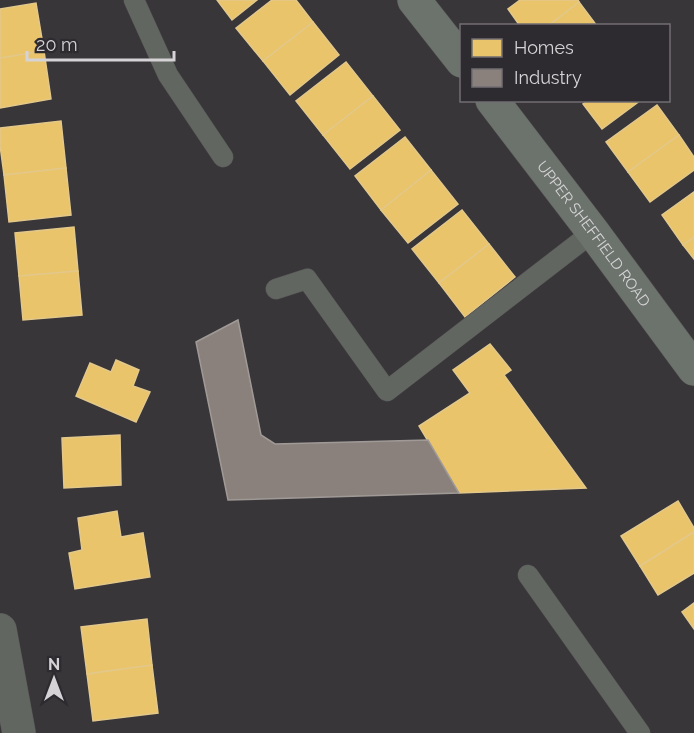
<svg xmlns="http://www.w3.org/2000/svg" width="694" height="733" viewBox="0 0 694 733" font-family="Raleway,sans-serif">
<rect width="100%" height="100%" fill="#383639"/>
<g fill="#e9c46a" stroke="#e3c88a" stroke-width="1.5">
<path d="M 217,0 L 257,0 L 232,20 Z"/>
<path d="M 272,0 L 296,0 L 313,22 L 263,61 L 236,28 Z"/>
<path d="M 520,0 L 578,0 L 579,2 L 548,26 L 520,26 L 508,9 Z"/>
<path d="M 579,2 L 597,26 L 548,26 Z"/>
<path d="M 36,3 L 44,51 L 0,58 L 0,9 Z"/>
<path d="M 313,22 L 339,55 L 290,95 L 263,61 Z"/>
<path d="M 44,51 L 51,99 L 0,108 L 0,58 Z"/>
<path d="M 346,62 L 373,96 L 323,135 L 296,101 Z"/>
<path d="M 373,96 L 400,130 L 350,169 L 323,135 Z"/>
<path d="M 589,100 L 641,100 L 602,129 L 583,104 Z"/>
<path d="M 657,105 L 679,135 L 628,172 L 606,142 Z"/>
<path d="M 61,121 L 66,168 L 4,175 L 0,145 L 0,128 Z"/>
<path d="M 679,135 L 694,157 L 694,170 L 650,202 L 628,172 Z"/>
<path d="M 405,137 L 431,170 L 381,210 L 355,176 Z"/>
<path d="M 66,168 L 71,215 L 9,222 L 4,175 Z"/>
<path d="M 431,170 L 458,204 L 408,243 L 381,210 Z"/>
<path d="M 694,192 L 694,237 L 683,245 L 662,215 Z"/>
<path d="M 462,210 L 489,244 L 439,283 L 412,249 Z"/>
<path d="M 74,227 L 78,271 L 19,276 L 15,233 Z"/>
<path d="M 694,237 L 694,259 L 683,245 Z"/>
<path d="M 489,244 L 515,277 L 465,317 L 439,283 Z"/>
<path d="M 78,271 L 82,315 L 23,320 L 19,276 Z"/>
<path d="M 490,344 L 511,370 L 504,375 L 586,488 L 459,493 L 419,426 L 470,393 L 453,370 Z"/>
<path d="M 116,360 L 139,370 L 133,386 L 150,392 L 136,422 L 76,396 L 90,363 L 111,372 Z"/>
<path d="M 120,435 L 121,485 L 64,488 L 62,438 Z"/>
<path d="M 678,501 L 694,528 L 694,532 L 640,566 L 621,536 Z"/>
<path d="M 117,511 L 121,537 L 143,533 L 150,577 L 75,589 L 69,553 L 82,550 L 78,518 Z"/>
<path d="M 694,532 L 694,573 L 658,595 L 640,566 Z"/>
<path d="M 694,603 L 694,629 L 682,612 Z"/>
<path d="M 147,619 L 152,665 L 87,674 L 81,627 Z"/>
<path d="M 152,665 L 158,713 L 93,721 L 87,674 Z"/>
</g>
<path fill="#8a817c" stroke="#a09a97" stroke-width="1.5" d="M 238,320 L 261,435 L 275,444 L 428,440 L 459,493 L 228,500 L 196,342 Z"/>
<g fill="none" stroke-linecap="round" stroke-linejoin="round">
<defs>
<g id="service">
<path d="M 134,0 L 168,75 L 223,157"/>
<path d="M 276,289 L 307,279 L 387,391 L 593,232"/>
<path d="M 528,575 L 640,733"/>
</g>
<path id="tertiary" d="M 0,630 L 19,733"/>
<g id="trunk">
<path d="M 414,0 L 462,61"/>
<path id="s1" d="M 492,100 L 593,232 L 694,369"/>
</g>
</defs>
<use href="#service" stroke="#545354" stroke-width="21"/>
<use href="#tertiary" stroke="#545354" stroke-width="34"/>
<use href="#trunk" stroke="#545354" stroke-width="34"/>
<use href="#service" stroke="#626661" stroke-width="20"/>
<use href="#tertiary" stroke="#626661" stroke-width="33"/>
<use href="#trunk" stroke="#6c726c" stroke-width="33"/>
</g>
<g text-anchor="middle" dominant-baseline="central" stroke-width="6" stroke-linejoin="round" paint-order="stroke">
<g font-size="15" fill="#d5d3d6" stroke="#2e2b30">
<text stroke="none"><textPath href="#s1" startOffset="168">UPPER SHEFFIELD ROAD</textPath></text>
</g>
</g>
<rect x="460" y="24" width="210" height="78" fill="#2e2b30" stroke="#716e72" stroke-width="1.5"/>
<rect x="472" y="39" width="30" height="18" fill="#e9c46a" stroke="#716e72" stroke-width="1.5"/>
<text x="514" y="54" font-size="18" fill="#d5d3d6">Homes</text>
<rect x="472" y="69" width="30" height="18" fill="#8a817c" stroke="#716e72" stroke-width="1.5"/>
<text x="514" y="84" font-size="18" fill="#d5d3d6">Industry</text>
<g transform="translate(54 679)" stroke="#2e2b30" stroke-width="4.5" paint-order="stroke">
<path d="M0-4.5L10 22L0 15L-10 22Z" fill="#d5d3d6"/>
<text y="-9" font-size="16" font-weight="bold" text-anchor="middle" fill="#d5d3d6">N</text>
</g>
<path d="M27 51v9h147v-9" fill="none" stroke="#d5d3d6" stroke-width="3"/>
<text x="36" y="51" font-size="18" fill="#d5d3d6" stroke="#2e2b30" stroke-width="4.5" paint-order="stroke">20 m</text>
</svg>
